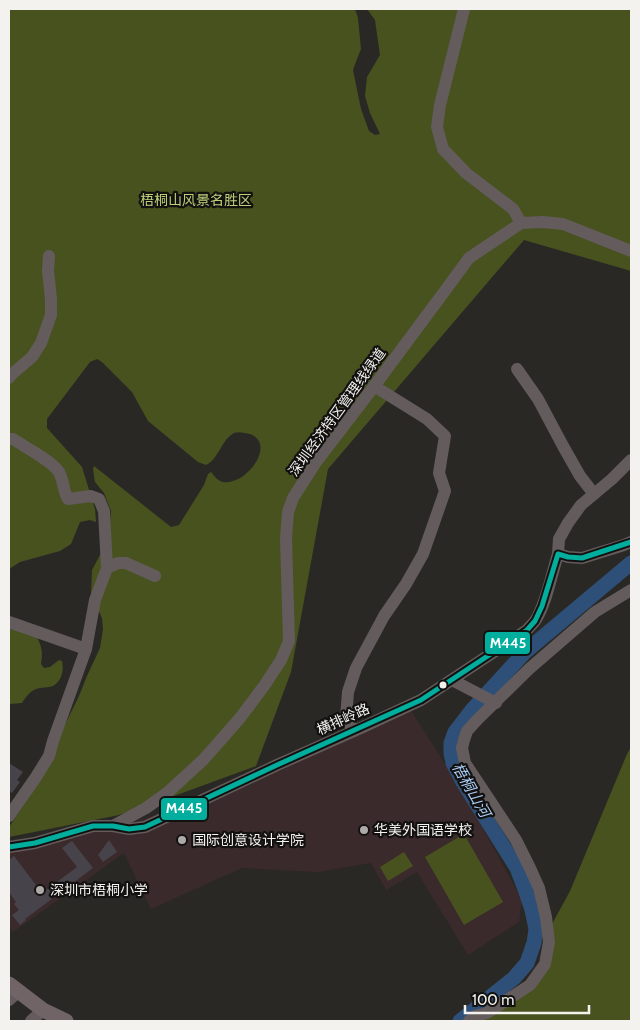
<svg xmlns="http://www.w3.org/2000/svg" width="640" height="1030" viewBox="0 0 640 1030" font-family="Cabin,'Noto Sans SC',sans-serif">
<rect width="100%" height="100%" fill="#2a2825"/>
<path fill="#3b2a2b" d="M 410,709 L 466,797 L 522,900 L 519,922 L 468,955 L 417,872 L 386,890 L 371,863 L 318,872 L 242,868 L 151,909 L 124,853 L 13,932 L 9,927 L 9,851 L 91,830 L 115,828 L 248,786 L 263,778 Z"/>
<g fill="#48521f">
<path d="M 9,9 L 355,9 L 358,18 L 361,49 L 357,59 L 353,70 L 361,109 L 369,131 L 375,135 L 380,134 L 370,113 L 365,96 L 367,77 L 380,55 L 375,20 L 367,9 L 631,9 L 631,271 L 524,240 L 328,469 L 291,672 L 256,766 L 174,796 L 119,815 L 9,837 L 9,827 L 30,796 L 79,696 L 87,676 L 100,648 L 103,629 L 102,618 L 91,594 L 92,570 L 109,538 L 111,511 L 104,493 L 95,482 L 93,469 L 94,466 L 171,527 L 179,525 L 204,485 L 208,474 L 211,472 C 214,476 218,481 223,482 C 246,486 277,444 250,434 C 244,433 240,431 234,433 C 221,440 219,459 206,465 L 198,462 L 148,421 L 132,392 L 102,362 L 97,359 L 90,362 L 47,419 L 47,428 L 82,467 L 95,509 L 96,522 L 90,520 L 80,522 L 71,544 L 60,551 L 20,562 L 9,569 Z"/>
<path d="M 9,628 L 36,636 C 42,645 43,654 41,664 L 44,668 L 50,667 L 59,660 L 62,661 C 64,670 62,681 53,686 C 48,688 41,687 36,689 C 29,692 26,697 22,703 L 9,704 Z"/>
<path d="M 631,747 L 631,1021 L 477,1021 L 538,979 L 551,926 L 570,891 L 627,754 Z"/>
<path d="M 464,834 L 503,902 L 464,925 L 425,857 Z"/>
<path d="M 404,852 L 413,866 L 388,881 L 380,867 Z"/>
</g>
<g fill="none" stroke-linecap="round" stroke-linejoin="round">
<path stroke="#2e5078" stroke-width="15" d="M 460,1021 L 514,978 L 527,963 L 534,943 L 536,929 L 532,910 L 525,889 L 517,868 L 463,782 L 453,763 L 451,753 L 451,743 L 455,732 L 472,710 L 525,652 L 631,563"/>
</g>
<g fill="#47434b">
<path d="M 9,763 L 23,772 L 17,780 L 20,782 L 12,793 L 10,791 L 9,793 Z"/>
<path d="M 109,840 L 117,852 L 103,862 L 98,855 Z"/>
<path d="M 72,841 L 93,868 L 25,919 L 26,920 L 20,925 L 12,915 L 19,910 L 14,904 L 16,902 L 9,892 L 9,860 L 14,856 L 42,893 L 77,867 L 62,848 Z"/>
</g>
<g fill="none" stroke-linecap="round" stroke-linejoin="round">
<g stroke="#645b5d" stroke-width="12">
<path d="M 464,9 L 440,105 L 437,127 L 443,149 L 466,173 L 513,209 L 521,223"/>
<path d="M 517,369 L 538,399 L 563,446 L 580,476 L 594,494"/>
<path d="M 9,378 L 12,374 L 32,357 L 41,343 L 51,315 L 51,299 L 48,271 L 49,256"/>
<path d="M 9,439 L 13,439 C 25,447 52,461 59,472 C 64,481 63,491 68,499 L 91,496 L 99,499 L 104,511 L 107,568 L 95,600 L 86,649 L 53,741 L 49,756 L 36,777 L 9,816"/>
<path d="M 558,554 L 559,539 L 568,523 L 581,505 L 612,479 L 631,460"/>
<path d="M 107,568 L 118,563 L 126,563 L 155,576"/>
<path d="M 9,622 L 86,649"/>
<path d="M 452,680 L 496,703"/>
<path d="M 354,731 L 346,718 L 348,692 L 356,668 L 384,616 L 406,584 L 423,554 L 445,491 L 439,473 L 445,436 L 427,419 L 374,386"/>
<path d="M 113,826 L 146,808 L 167,793 L 204,759 L 240,718 L 264,686 L 281,660 L 289,641 L 286,538 L 288,512 L 293,498 L 316,462 L 372,389 L 447,288 L 469,258 L 521,223 L 543,222 L 563,224 L 631,251"/>
<path d="M 9,847 L 35,843 L 93,826 L 113,826 L 129,829 L 145,827 L 277,765 L 363,727 L 421,700 L 527,630 C 529,627 533,624 535,621 C 546,605 552,573 558,554 L 568,557 L 582,558 L 624,545 L 631,542"/>
<path d="M 9,1000 L 19,991"/>
<path d="M 31,1021 L 43,1010"/>
<path d="M 469,1021 L 475,1016 L 487,1013 L 530,985 L 545,964 L 549,942 L 546,917 L 539,888 L 530,868 L 516,840 L 465,763 L 462,748 L 464,740 L 467,731 L 478,719 L 529,669 L 595,612 L 631,590"/>
</g>
<path stroke="#706467" stroke-width="15" d="M 9,984 L 43,1010 L 66,1021"/>
<defs>
<path id="bus-1" d="M 9,847 L 35,843 L 93,826 L 113,826 L 129,829 L 145,827 L 277,765 L 421,700 L 527,630 L 535,621 L 542,606 L 558,554 L 568,557 L 582,558 L 631,542"/>
</defs>
<use href="#bus-1" stroke="#12110f" stroke-width="9"/>
<use href="#bus-1" stroke="#01ad9c" stroke-width="5"/>
</g>
<circle fill="#f4f2ef" stroke="#12110f" stroke-width="2" cx="443" cy="685" r="4.5"/>
<g fill="#adaba8" stroke="#12110f" stroke-width="2">
<circle cx="364" cy="830" r="5"/>
<circle cx="182" cy="840" r="5"/>
<circle cx="40" cy="890" r="5"/>
</g>
<g text-anchor="middle" dominant-baseline="central" stroke-width="4.5" stroke-linejoin="round" paint-order="stroke">
<g font-size="14" fill="#bdd179" stroke="#12110f">
<text x="196" y="200">梧桐山风景名胜区</text>
</g>
<g font-size="14" fill="#f4f2ef" stroke="#12110f">
<text transform="translate(337 412) rotate(-54)">深圳经济特区管理线绿道</text>
<text transform="translate(343 719) rotate(-24)">横排岭路</text>
</g>
<g font-size="14" fill="#f4f2ef" stroke="#12110f" text-anchor="start">
<text x="374" y="830">华美外国语学校</text>
<text x="192" y="840">国际创意设计学院</text>
<text x="50" y="890">深圳市梧桐小学</text>
</g>
<g font-size="15" font-style="italic" fill="#a9cbf5" stroke="#12110f">
<text transform="translate(471 790) rotate(60)">梧桐山河</text>
</g>
</g>
<g stroke="#12110f" stroke-width="2">
<rect x="484" y="631" width="47" height="24" rx="5" fill="#01ad9c"/>
<rect x="160" y="797" width="48" height="24" rx="5" fill="#01ad9c"/>
</g>
<g font-size="14" text-anchor="middle" font-weight="bold" fill="#fff">
<text x="508" y="648">M445</text>
<text x="184" y="813">M445</text>
</g>
<rect width="640" height="1030" fill="none" stroke="#f4f2ef" stroke-width="20"/>
<path d="M465 1005v8h124v-8" fill="none" stroke="#f4f2ef" stroke-width="2.5"/>
<text x="472" y="1005" font-size="15" fill="#f4f2ef" stroke="#12110f" stroke-width="4" paint-order="stroke">100 m</text>
</svg>
